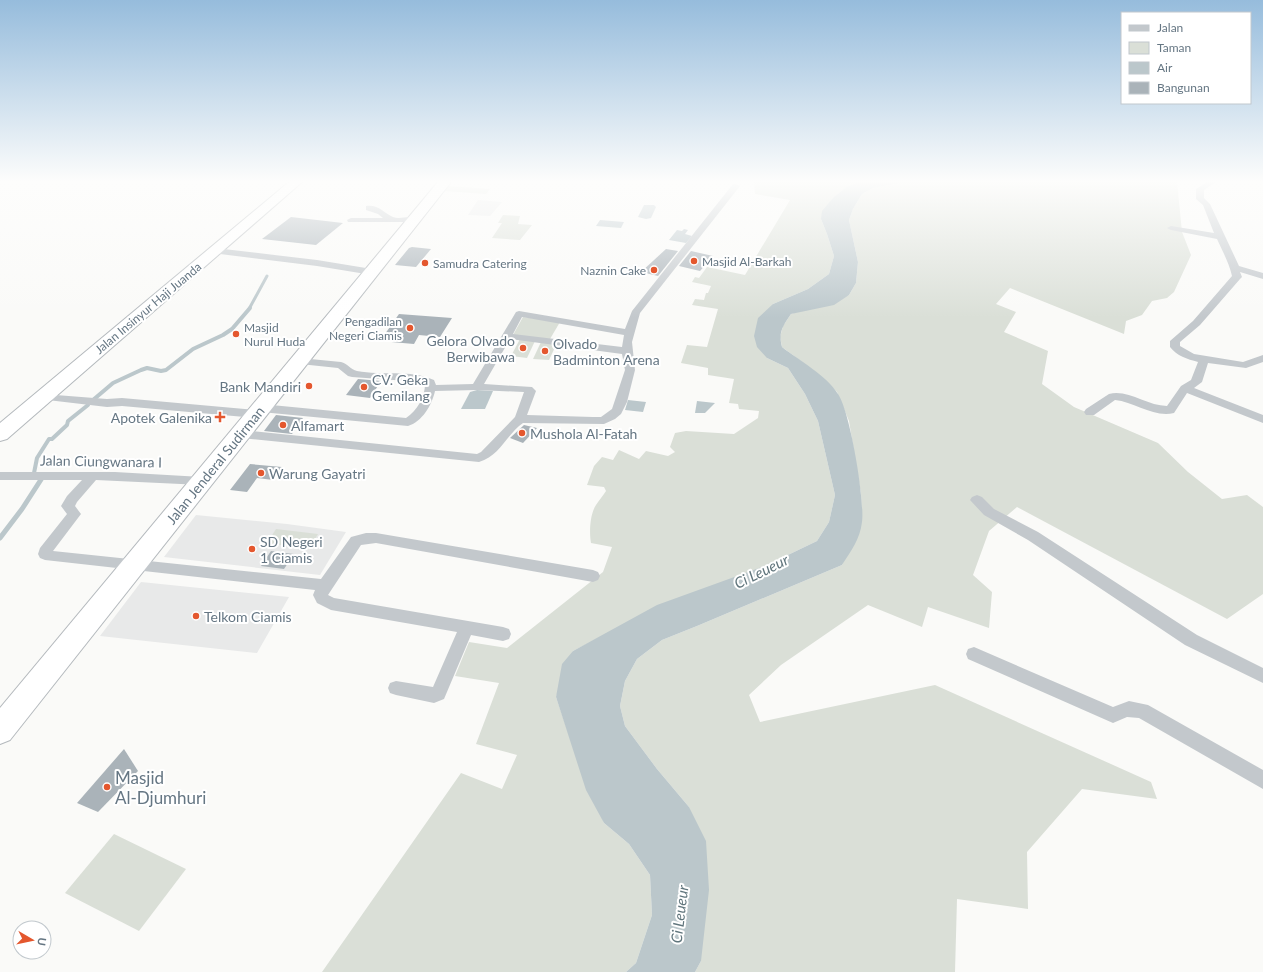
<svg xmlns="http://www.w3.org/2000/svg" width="1263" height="972" viewBox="0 0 1263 972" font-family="Lato,sans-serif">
<rect width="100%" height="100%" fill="#fafaf8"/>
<g fill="#e8e9e9">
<path d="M 478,200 L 502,202 L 490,216 L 468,215 Z"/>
<path d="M 196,515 L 287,524 L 346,532 L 320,575 L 164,557 Z"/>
<path d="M 141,582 L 289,597 L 257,653 L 100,636 Z"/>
</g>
<g fill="#dadfd7">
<path d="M 754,182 L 863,182 C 837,190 834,196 821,219 L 827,234 L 834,256 L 829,274 L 808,289 L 773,304 L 767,358 L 788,368 L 805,394 L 818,421 L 835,495 L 829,522 L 817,541 L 765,566 L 604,635 L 573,651 L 556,697 L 571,741 L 604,823 L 629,844 L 650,875 L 652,915 L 636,963 L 626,972 L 322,972 L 461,773 L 502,789 L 517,755 L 476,744 L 499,683 L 455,676 L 469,642 L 507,648 L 603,572 L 612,547 L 591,543 C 589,532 590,514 596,505 C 599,500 603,496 606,491 L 604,487 L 587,485 L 594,466 L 602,457 L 613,460 L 619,450 L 639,459 L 646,451 L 668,456 L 675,452 L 670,447 L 675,433 L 686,431 L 734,434 L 758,418 L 759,411 L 739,409 L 738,404 L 729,403 L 734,379 L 708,375 L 708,368 L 681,363 L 687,345 L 707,347 L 718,309 L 692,305 L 695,299 L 704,300 L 706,293 L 708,293 L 711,286 L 692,282 L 695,277 L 699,278 L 707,267 L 745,275 L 790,200 L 755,194 Z"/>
<path d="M 906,182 L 1177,182 L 1182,232 L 1191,255 L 1174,292 L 1167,298 L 1152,301 L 1142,315 L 1126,321 L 1124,334 L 1010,288 L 996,304 L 1016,312 L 1004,332 L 1048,351 L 1042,384 L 1074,407 L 1158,443 L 1188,472 L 1222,499 L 1247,495 L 1263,507 L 1263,594 L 1227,619 L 1017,507 L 989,531 L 973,575 L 992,592 L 989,628 L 928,607 L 922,627 L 868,605 L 781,665 L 749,695 L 760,722 L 935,685 L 1151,782 L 1157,799 L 1082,789 L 1027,852 L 1028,909 L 957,899 L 955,972 L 695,972 L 701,961 L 689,807 L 657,769 L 625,726 L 620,706 L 625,681 L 637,659 L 662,640 L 697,626 L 842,565 L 862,521 L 861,494 L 849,421 L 837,392 L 818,374 L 782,347 L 780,337 L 783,326 L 791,314 L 849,295 L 856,283 L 858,262 L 849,220 L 853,209 L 862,194 L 873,188 Z"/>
<path d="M 448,186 L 490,189 L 486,194 L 444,191 Z"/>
<path d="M 503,215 L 520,216 L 518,224 L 532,225 L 520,240 L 492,238 L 502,223 L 498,223 Z"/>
<path d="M 523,317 L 560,322 L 550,339 L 513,335 Z"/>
<path d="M 520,339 L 535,341 L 527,358 L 511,356 Z"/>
<path d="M 541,342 L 557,343 L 549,360 L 533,359 Z"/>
<path d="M 276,529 L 318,534 L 309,549 L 267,543 Z"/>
<path d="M 114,834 L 186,869 L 139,931 L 65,893 Z"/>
</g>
<g fill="#bbc7cb">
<path d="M 863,182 L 906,182 L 873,188 L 862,194 L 853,209 L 849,220 L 858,262 L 856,283 L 849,295 L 834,305 L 791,314 C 783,326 778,332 782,347 C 800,361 826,375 838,394 C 850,411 865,500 862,522 C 860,539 851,551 842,565 L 697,626 L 662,640 L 637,659 L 625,681 L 620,706 L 625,726 L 657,769 L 689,807 L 706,841 L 709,890 L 701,961 L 695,972 L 626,972 L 636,963 L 652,915 L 650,875 L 629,844 L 604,823 L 586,790 L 556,697 L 562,664 L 573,651 L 657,605 L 765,566 L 817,541 L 829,522 L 835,495 L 818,421 L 805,394 L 788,368 L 767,358 L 757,347 L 754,336 L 758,318 L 773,304 L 808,289 L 829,274 L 834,256 L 827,234 L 821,219 L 822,211 L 834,197 L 848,186 Z"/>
<path d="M 644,205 L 654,205 L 656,207 L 651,218 L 646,219 L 638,217 Z"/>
<path d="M 600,220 L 624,222 L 621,228 L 596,226 Z"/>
<path d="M 684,229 L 688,230 L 685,234 L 692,236 L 686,243 L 669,240 L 677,230 L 682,231 Z"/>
<path d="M 477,390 L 493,391 L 485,409 L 461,409 L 470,392 Z"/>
<path d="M 628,400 L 646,402 L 643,412 L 625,410 Z"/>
<path d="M 697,401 L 715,403 L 705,413 L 695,413 Z"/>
</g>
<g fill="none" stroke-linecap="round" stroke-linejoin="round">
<path stroke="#bbc7cb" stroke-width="3" d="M 249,309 L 267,276"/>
<g stroke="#bbc7cb" stroke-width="4">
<path d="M 93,400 L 113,383 L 141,370 L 147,368 L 161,371 L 166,370 L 193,349 L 223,335 L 232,329 L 250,308"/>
<path d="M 34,473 L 37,458 L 49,439 L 52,439 L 67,425 L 68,421 L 88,405"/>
</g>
<path stroke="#bbc7cb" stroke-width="5" d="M 0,538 L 22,509 L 42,478"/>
</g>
<g fill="#aab3b9">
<path d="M 291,217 L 343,223 L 316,245 L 262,239 Z"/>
<path d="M 412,247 L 431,249 L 416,267 L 395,265 L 409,248 Z"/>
<path d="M 666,249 L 678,251 L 658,276 L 641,272 Z"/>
<path d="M 691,251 L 713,256 L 700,271 L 679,266 Z"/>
<path d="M 399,314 L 452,318 L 440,337 L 419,335 L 414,344 L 380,341 Z"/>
<path d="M 358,379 L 381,381 L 370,398 L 346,395 Z"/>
<path d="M 276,415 L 303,418 L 292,434 L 264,431 Z"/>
<path d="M 524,425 L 537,428 L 523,443 L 510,438 Z"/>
<path d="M 250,464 L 282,467 L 273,480 L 257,478 L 247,492 L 230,490 Z"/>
<path d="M 271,551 L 285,553 L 294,554 L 284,569 L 261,566 Z"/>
<path d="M 124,749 L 138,771 L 98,812 L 77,803 Z"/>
</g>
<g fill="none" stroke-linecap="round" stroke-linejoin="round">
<defs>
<g id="highway">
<path d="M 289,182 L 302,182 L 7,439 L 0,441 L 0,423 Z"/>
<path d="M 438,182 L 451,182 L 10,740 L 0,744 L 0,708 Z"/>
</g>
</defs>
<use href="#highway" stroke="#b4b9bd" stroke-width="2"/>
<g fill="#c3c8cc" fill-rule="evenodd">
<path d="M 1207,182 L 1216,182 L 1204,190 L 1204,198 L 1210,204 L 1239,266 L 1263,273 L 1263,279 L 1240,272 L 1242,277 L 1240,279 L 1200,325 L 1180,342 L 1180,346 L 1194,354 L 1243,362 L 1263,355 L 1263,362 L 1246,368 L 1208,363 L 1202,382 L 1194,388 L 1263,415 L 1263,423 L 1187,393 L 1174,413 C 1154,418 1135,402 1115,400 L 1094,415 L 1086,415 L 1084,412 L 1086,409 L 1109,394 C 1128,389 1147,406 1167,406 L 1181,386 L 1191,380 L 1198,362 C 1187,359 1177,356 1170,347 L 1170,341 L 1193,321 L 1232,276 C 1229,263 1223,252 1217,239 L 1171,230 L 1167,228 L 1171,226 L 1214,233 L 1203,205 L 1196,199 L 1196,189 Z"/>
<path d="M 733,184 L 736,184 L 740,186 L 640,313 L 632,342 L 635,370 L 627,402 L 621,414 L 615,419 L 604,424 L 523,423 C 506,435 500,456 479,462 L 241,438 L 237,437 L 235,434 L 237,431 L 241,430 L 477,454 L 481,452 L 515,417 L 524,392 L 477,390 L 435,391 C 432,405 422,422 408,426 L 261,412 L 257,411 L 255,408 L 257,405 L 261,404 L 406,418 C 417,411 425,397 425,384 L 421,382 L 352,377 L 348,376 L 338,368 L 300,364 L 295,361 L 300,358 L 341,362 C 347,363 351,370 357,371 C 382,376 410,369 434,380 L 436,385 L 473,384 L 516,312 L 519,311 L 625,329 L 632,311 ZM 522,317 L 624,335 L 622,347 L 513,334 ZM 510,339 L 622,354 L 625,370 L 612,409 L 601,417 L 593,417 L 527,415 L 536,391 L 532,387 L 484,384 Z"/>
<path d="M 366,206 C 378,204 384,213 393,217 C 401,220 411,214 418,220 L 414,222 L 348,222 L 347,220 L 351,218 L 383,218 L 378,214 L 366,210 Z"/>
<path d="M 215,248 L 317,260 L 372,269 L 377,272 L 372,275 L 317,266 L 212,253 L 211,251 Z"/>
<path d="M 43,394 L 107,399 L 122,398 L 256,410 L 260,411 L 262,414 L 260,417 L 256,418 L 122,406 L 107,407 L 39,399 L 37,397 L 39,395 Z"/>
<path d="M 0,472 L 115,472 L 202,477 L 207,478 L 208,481 L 207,484 L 202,485 L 96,480 L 77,502 L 75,506 L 81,514 L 53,551 L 321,579 L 351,537 L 366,533 L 376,533 L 593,570 L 598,572 L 600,576 L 598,580 L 593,582 L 376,543 L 361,545 L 328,595 L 334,598 L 503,627 L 509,629 L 511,634 L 509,639 L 503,641 L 471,635 L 444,699 L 434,703 L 396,695 L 390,693 L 388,688 L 390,683 L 396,681 L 433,687 L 457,632 L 331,610 L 317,603 L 313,595 L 315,590 L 45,560 L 40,558 L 38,554 L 40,548 L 67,514 L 61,506 L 67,496 L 82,480 L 0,480 Z"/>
<path d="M 977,495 L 982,497 L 994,509 L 1038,532 L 1197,635 L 1263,668 L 1263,683 L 1185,645 L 1028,540 L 984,515 L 970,500 L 972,497 Z"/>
<path d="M 974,647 L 1113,707 L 1129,701 L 1148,705 L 1263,770 L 1263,789 L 1139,718 L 1127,717 L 1113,723 L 968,659 L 966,654 L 968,649 Z"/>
</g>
<use href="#highway" fill="#fff" fill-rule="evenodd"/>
</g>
<linearGradient id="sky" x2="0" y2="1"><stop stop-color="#96bcdc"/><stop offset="0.57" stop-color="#fdfdfc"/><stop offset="1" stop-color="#fdfdfc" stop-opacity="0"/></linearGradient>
<rect width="1263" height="318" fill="url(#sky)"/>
<g fill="#e4572e" stroke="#fff" stroke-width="1.5">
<circle cx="694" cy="261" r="4"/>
<circle cx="425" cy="263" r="4"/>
<circle cx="654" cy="270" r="4"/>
<circle cx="410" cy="328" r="4"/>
<circle cx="236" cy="334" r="4"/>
<circle cx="523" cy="348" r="4"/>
<circle cx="545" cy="351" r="4"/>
<circle cx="309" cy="386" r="4"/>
<circle cx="364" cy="387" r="4"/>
<path d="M218 411h4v4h4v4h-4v4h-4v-4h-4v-4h4z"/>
<circle cx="283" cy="425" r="4"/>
<circle cx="522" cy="433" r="4"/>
<circle cx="261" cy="473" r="4"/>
<circle cx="252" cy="549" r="4"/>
<circle cx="196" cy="616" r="4"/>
<circle cx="107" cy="787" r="4"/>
</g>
<g text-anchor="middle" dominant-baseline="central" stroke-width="4" stroke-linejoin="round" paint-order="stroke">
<g font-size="12" fill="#657683" stroke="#fff" text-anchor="start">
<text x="702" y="261">Masjid Al-Barkah</text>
<text x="433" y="263">Samudra Catering</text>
<text x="646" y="270" text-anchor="end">Naznin Cake</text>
<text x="402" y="321" text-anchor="end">Pengadilan<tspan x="402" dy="14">Negeri Ciamis</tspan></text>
<text x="244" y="327">Masjid<tspan x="244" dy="14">Nurul Huda</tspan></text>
</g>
<g font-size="12" fill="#657683" stroke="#fff">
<text transform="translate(148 308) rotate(-40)">Jalan Insinyur Haji Juanda</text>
</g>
<g font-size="14" fill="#657683" stroke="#fff" text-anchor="start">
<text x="515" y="340" text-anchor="end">Gelora Olvado<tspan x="515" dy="16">Berwibawa</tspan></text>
<text x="553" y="343">Olvado<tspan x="553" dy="16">Badminton Arena</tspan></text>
<text x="372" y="379">CV. Geka<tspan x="372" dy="16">Gemilang</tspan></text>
<text x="301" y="386" text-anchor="end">Bank Mandiri</text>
<text x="212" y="417" text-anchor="end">Apotek Galenika</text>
<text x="291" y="425">Alfamart</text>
<text x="530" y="433">Mushola Al-Fatah</text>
<text x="269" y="473">Warung Gayatri</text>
<text x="260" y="541">SD Negeri<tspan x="260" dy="16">1 Ciamis</tspan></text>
<text x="204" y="616">Telkom Ciamis</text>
</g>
<g font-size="14" fill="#657683" stroke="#fff">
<text transform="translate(101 461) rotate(1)">Jalan Ciungwanara I</text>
<text transform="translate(215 465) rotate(-51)">Jalan Jenderal Sudirman</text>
</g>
<g font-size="15" font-style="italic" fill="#60757c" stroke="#fff">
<text transform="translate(761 571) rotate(-26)">Ci Leueur</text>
<text transform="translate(679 914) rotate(-83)">Ci Leueur</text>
</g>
<g font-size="17" fill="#657683" stroke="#fff" text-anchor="start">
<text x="115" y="777">Masjid<tspan x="115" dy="20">Al-Djumhuri</tspan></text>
</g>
</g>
<rect x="1121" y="12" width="130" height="92" fill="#ffffff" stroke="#c1c8cd"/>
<rect x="1129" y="25" width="20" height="6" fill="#c3c8cc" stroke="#c1c8cd"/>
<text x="1157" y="32" font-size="12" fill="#657683">Jalan</text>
<rect x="1129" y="42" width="20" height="12" fill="#dadfd7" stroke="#c1c8cd"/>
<text x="1157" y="52" font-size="12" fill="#657683">Taman</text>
<rect x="1129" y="62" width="20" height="12" fill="#bbc7cb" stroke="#c1c8cd"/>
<text x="1157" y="72" font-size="12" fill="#657683">Air</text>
<rect x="1129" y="82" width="20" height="12" fill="#aab3b9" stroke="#c1c8cd"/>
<text x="1157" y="92" font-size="12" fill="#657683">Bangunan</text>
<g transform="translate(32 940) rotate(99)"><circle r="19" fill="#ffffff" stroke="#c1c8cd"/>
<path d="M0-3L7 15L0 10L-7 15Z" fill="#e4572e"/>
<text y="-6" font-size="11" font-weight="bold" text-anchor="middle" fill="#657683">U</text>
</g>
</svg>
